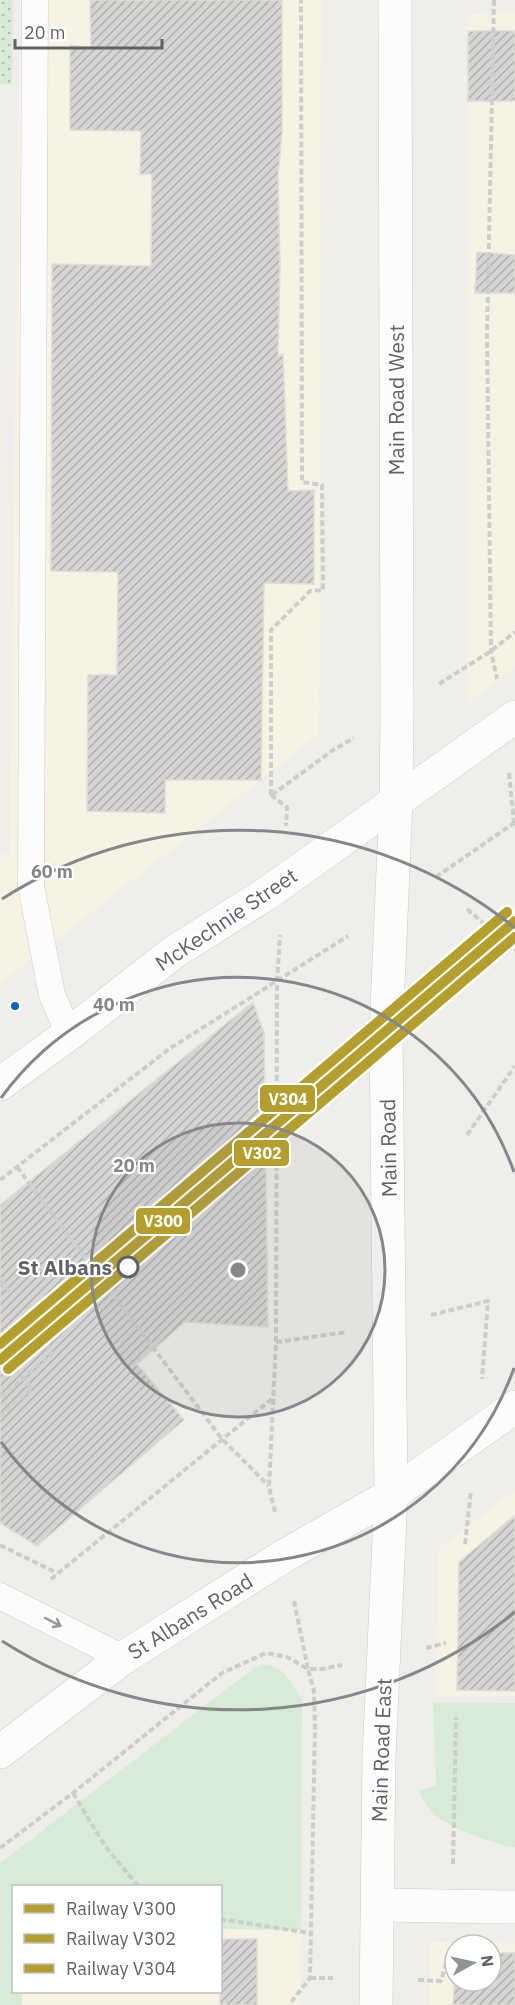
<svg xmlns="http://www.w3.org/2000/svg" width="515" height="2005" viewBox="0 0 515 2005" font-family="'IBM Plex Sans',sans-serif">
<defs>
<pattern id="grass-dots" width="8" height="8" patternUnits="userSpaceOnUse" patternTransform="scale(1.5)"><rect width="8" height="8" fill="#d8ebd6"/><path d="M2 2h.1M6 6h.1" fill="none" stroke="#b2c2b1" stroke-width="1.8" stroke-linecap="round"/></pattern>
<pattern id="building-hatch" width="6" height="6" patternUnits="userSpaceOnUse" patternTransform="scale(1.5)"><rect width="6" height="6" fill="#d6d5d3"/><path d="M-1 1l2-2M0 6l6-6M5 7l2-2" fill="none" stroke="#b1b0af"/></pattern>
</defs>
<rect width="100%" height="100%" fill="#efeeea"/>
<g fill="#f7f3e4" fill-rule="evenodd">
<path d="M 20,0 L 321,0 L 319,734 L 0,984 L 0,855 L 10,854 Z"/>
<path d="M 515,13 L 515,667 L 468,703 L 468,14 Z"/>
<path d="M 515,1490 L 515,1696 L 436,1695 L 438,1549 Z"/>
<path d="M 221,1929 L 301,1930 L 300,2005 L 22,2005 L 22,1992 L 220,1992 Z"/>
<path d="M 430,1942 L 515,1943 L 515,2005 L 429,2005 ZM 455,1945 L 491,1945 L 491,1981 L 455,1981 Z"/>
</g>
<path fill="url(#grass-dots)" d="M 0,0 L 13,0 L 12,84 L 0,84 Z"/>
<g fill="#d8ebd6">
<path d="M 267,1664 C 285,1667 293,1686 302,1700 L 301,1930 L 221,1929 L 220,1886 L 14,1886 L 14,1992 L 22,1992 L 22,2005 L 0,2005 L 0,1863 L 254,1668 Z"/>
<path d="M 433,1702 L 515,1703 L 515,1847 C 494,1845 451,1828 435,1815 C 428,1809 423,1798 418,1791 L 436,1786 Z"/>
</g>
<g fill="url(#building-hatch)" stroke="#deddd9" stroke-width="1.5">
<path d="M 90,0 L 282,0 L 282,133 L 278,176 L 280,267 L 278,356 L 283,354 L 288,491 L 314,490 L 314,584 L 264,583 L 261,780 L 165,780 L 165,813 L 87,811 L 88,675 L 117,675 L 118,572 L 51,571 L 52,264 L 151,266 L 152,174 L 140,174 L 141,131 L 70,130 L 70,45 L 91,48 Z"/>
<rect x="468" y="31" width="47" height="70"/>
<path d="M 477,252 L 515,255 L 515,293 L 475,293 Z"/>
<path d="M 253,1002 L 264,1033 L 268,1327 L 185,1322 L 137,1364 L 184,1420 L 37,1546 L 0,1523 L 0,1205 Z"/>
<path d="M 515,1515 L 515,1691 L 457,1690 L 459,1562 Z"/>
<rect x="220" y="1939" width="37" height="66"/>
<path d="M 491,1953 L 515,1953 L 515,2005 L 453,2005 L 455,1976 L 455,1981 L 491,1981 Z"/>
</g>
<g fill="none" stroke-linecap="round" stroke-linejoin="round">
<defs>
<g id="service">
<path d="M 35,0 L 31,886 L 52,995 L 69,1034"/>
<path d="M 0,1596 L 123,1658"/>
</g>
<path id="minor" d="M 378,1905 L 515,1907"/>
<g id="tertiary">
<path d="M 0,1084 L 69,1034 L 174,952 L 266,894 L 515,717"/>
<path d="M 391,1495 L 515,1407"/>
</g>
<g id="secondary">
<path d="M 0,1752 L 123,1658 L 284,1556 L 391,1495"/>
<path d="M 376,2005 L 379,1757 L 391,1495 L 386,1032 L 396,801 L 397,712 L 395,0"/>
</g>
</defs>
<use href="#service" stroke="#cbcccc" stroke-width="27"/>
<use href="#minor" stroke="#cbcccc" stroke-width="34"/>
<use href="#tertiary" stroke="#cbcccc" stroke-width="34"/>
<use href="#secondary" stroke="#cacacb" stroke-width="34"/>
<g stroke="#cacfcc" stroke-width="4" stroke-dasharray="6 3" stroke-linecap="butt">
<path d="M 494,0 L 487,334 L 491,651 L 497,679"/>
<path d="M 439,684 L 491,651 L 515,632"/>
<path d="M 509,773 L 514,823"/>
<path d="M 271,795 L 287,807 L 286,826"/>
<path d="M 271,795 L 271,630 L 310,591 L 323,590 L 322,485 L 302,482 L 301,0"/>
<path d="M 272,795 L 333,750 L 354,738"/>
<path d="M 436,877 L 514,823"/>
<path d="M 467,909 L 515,950"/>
<path d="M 467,1135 L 515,1066"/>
<path d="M 17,1167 L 222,1439 L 269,1486"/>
<path d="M 0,1180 L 169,1049 L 348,936"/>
<path d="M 0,1280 L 10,1292"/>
<path d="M 431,1315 L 488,1301 L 482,1379"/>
<path d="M 0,1339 L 90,1265"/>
<path d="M 276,1342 L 347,1332"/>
<path d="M 0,1348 L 23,1378 L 53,1353 L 43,1339"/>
<path d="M 0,1397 L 23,1378 L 32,1389 L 0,1416"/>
<path d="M 275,1512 L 269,1487 L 276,1342 L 277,982 L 280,935"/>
<path d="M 465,1544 L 471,1491"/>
<path d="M 0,1545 L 57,1573"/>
<path d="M 51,1579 L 273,1398"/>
<path d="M 294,1601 L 308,1669 L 322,1669 L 342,1665"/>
<path d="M 426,1648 L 446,1643"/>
<path d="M 73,1793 L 105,1846 L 138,1886"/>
<path d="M 0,1848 L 73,1793 L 222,1673 L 266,1653 L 287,1657 L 308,1669 L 314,1691 L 315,1728 L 310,1978 L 289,2005"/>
<path d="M 453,1864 L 456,1717"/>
<path d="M 220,1919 L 310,1933"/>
<path d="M 310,1978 L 333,1978"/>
<path d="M 418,1980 L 441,1981 L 450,1949"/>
</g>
<use href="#service" stroke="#fdfcfc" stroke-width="26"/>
<use href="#minor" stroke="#fdfcfc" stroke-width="33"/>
<use href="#tertiary" stroke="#fdfcfc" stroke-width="33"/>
<use href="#secondary" stroke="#fdfcfc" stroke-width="33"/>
<defs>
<path id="rail-1" d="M 0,1360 L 515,921"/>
<path id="rail-2" d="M 8,1369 L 515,937"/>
<path id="rail-3" d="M 0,1344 L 507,912"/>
</defs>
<use href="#rail-1" stroke="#fff" stroke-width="15"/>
<use href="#rail-2" stroke="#fff" stroke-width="15"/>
<use href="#rail-3" stroke="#fff" stroke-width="15"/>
<use href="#rail-1" stroke="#b49e2e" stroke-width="10"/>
<use href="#rail-2" stroke="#b49e2e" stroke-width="10"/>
<use href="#rail-3" stroke="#b49e2e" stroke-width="10"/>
</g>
<defs><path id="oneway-shaft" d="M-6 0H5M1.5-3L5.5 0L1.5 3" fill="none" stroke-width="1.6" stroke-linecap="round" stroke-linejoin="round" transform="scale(1.5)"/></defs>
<use stroke="#96999c" href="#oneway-shaft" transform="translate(53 1622) rotate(27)"/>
<circle cx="238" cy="1270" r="147" fill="#84888a" fill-opacity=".12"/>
<g fill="none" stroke="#84888a" stroke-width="3">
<circle cx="238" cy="1270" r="147"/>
<path d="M514 1368A293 293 0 0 1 1 1442M1 1098A293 293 0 0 1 514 1172"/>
<path d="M515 1612A440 440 0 0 1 2 1641M2 899A440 440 0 0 1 515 928"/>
</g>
<circle fill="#0065bd" stroke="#fff" stroke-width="2" cx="15" cy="1006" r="5"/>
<circle fill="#fff" stroke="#5f6368" stroke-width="3" cx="128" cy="1267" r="10"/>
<g text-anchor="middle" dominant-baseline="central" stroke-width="4.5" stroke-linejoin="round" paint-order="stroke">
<g font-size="21" fill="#5f6368" stroke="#fff">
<text transform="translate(396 400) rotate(-90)">Main Road West</text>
<text transform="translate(226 919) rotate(-34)">McKechnie Street</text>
<text transform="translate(388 1148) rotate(-91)">Main Road</text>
<text transform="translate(190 1616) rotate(-32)">St Albans Road</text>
<text transform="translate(381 1750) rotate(-88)">Main Road East</text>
</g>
<g font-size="21" font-weight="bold" fill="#5f6368" stroke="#fff" text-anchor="end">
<text x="112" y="1267">St Albans</text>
</g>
</g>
<circle cx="238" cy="1270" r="9" fill="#84888a" stroke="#fff" stroke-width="3"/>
<g font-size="18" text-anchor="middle" font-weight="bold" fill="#84888a" stroke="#fff" stroke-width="4.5" stroke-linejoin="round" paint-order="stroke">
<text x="52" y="878">60 m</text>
<text x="114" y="1011">40 m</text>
<text x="134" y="1172">20 m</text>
</g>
<g stroke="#fff" stroke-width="2">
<rect x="259" y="1084" width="57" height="29" rx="6" fill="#b49e2e"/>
<rect x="233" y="1139" width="57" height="28" rx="6" fill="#b49e2e"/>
<rect x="135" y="1207" width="56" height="28" rx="6" fill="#b49e2e"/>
</g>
<g font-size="16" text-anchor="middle" font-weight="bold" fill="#fff">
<text x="288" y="1105">V304</text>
<text x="262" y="1159">V302</text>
<text x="163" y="1227">V300</text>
</g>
<rect x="12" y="1885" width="210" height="108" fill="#ffffff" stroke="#bfc1c3" stroke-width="1.5"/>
<rect x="24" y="1904" width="30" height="9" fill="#b49e2e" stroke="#bfc1c3" stroke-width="1.5"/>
<text x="66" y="1915" font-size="18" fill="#5f6368">Railway V300</text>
<rect x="24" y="1934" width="30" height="9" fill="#b49e2e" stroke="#bfc1c3" stroke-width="1.5"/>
<text x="66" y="1945" font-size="18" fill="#5f6368">Railway V302</text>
<rect x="24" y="1964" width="30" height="9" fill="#b49e2e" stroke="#bfc1c3" stroke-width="1.5"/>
<text x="66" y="1975" font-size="18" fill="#5f6368">Railway V304</text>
<g transform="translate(473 1963) rotate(82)"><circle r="28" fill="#ffffff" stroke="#bfc1c3" stroke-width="1.5"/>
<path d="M0-4.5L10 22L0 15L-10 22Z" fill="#919496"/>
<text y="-9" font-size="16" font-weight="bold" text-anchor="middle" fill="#5f6368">N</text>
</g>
<path d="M15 39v9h147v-9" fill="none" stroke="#5f6368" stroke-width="3"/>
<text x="24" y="39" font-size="18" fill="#5f6368" stroke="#ffffff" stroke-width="4.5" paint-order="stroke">20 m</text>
</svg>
